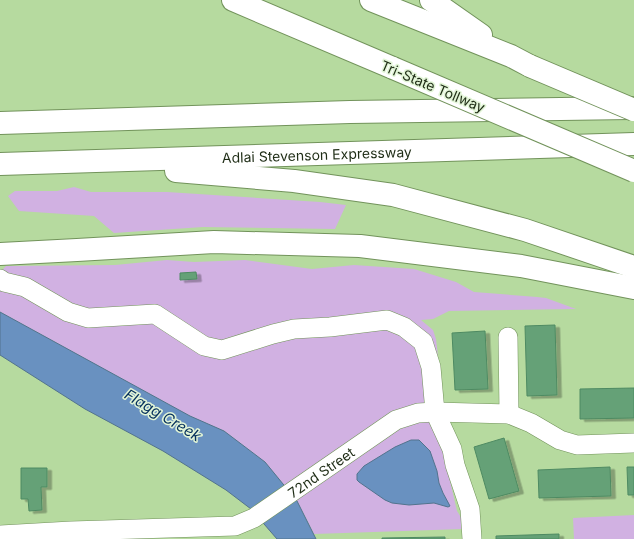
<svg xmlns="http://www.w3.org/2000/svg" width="634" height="539" viewBox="0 0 634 539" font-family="Inter,sans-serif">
<defs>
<filter id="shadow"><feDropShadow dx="4.5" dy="2.5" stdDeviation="0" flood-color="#0004"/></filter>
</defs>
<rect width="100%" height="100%" fill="#b6da9f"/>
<g fill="#d1b1e2">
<path d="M 74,187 L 91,192 L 167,192 L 320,202 L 346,205 L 335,229 L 203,227 L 114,233 L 94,216 L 19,211 L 8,196 L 15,191 L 57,191 Z"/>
<path d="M 167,260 L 194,262 L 245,260 L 312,269 L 354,265 L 414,269 L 456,282 L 474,292 L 537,297 L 546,298 L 576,309 L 449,311 L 433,319 L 421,320 L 433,330 L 436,339 L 443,401 L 441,442 L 457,511 L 462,519 L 463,529 L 314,534 L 297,501 L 265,462 L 224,431 L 190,416 L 0,312 L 0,272 L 6,266 L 115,265 Z"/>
<path d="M 634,515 L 634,539 L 574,539 L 573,518 Z"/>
</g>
<g fill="#6991c0" stroke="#52738d">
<path d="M 0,312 L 190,416 L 224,431 L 265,462 L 297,501 L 316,539 L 277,539 L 251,509 L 226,490 L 163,451 L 85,409 L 0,355 Z"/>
<path d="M 411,440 L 419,440 L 430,451 L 437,471 L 439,483 L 443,493 L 450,506 L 448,507 L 434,503 L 409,505 L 392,503 L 385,500 L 359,482 L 357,480 L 357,474 L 364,466 L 395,447 Z"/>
</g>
<g fill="#65a177" stroke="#4e8a62" filter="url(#shadow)">
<path d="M 196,272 L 197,279 L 180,280 L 180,273 Z"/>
<path d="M 555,325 L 557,395 L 527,396 L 525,326 Z"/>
<path d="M 485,331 L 488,389 L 455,390 L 452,333 Z"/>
<path d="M 634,388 L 634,418 L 580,419 L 580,389 Z"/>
<path d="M 504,438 L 519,491 L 489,499 L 474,447 Z"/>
<path d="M 610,467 L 611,496 L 539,498 L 538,470 Z"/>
<path d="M 627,467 L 634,467 L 634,495 L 628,495 Z"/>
<path d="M 21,468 L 47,468 L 47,487 L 41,487 L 42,510 L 29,511 L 28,499 L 21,499 Z"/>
<path d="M 559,534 L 559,539 L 496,539 L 496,536 Z"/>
<path d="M 445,537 L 445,539 L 382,539 L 382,538 Z"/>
</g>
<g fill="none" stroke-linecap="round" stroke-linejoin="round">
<defs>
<g id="minor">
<path d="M 0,279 L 4,282 L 25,287 L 68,312 L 88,318 L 155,314 L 204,346 L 222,350 L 273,334 L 294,329 L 330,327 L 387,320 L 404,327 L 423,342 L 431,367 L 435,412 L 452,449 L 455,465 L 470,509 L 472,539"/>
<path d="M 508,337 L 509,414"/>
<path id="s1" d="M 0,535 L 71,531 L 235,526 L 254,518 L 396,420 L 418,413 L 435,412 L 509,414 L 531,423 L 560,440 L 577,445 L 634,443"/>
</g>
<g id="highway">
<path d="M 233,0 L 393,68"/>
<path d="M 371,0 L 511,56 L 530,66"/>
<path d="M 431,0 L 481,35"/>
<path d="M 0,123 L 350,112 L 631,108"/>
<path id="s2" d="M 0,164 L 634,144"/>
<path d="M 176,171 L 294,181 L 393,195 L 525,230 L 634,267"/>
<path d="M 0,254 L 77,250 L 214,242 L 360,246 L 521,266 L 634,288"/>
</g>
</defs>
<use href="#minor" stroke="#72935b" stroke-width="20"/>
<use href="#highway" stroke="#72935b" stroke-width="24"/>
<use href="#minor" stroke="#fff" stroke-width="19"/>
<use href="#highway" stroke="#fff" stroke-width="22"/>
<defs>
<g id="highway-bridge">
<path d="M 530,66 L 634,110"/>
<path d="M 393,68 L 634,171"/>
</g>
</defs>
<use href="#highway-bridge" stroke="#72935b" stroke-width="24" stroke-linecap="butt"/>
<use href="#highway-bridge" stroke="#fff" stroke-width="22"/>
</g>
<g text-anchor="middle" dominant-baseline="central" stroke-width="3" stroke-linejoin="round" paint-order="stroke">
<g font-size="14" fill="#1e2c15" stroke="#e2f5d7">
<text transform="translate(433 86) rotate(23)">Tri-State Tollway</text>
<text stroke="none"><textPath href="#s2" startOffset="317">Adlai Stevenson Expressway</textPath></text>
<text stroke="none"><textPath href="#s1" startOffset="337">72nd Street</textPath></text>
</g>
<g font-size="15" font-style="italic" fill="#05305c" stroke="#e2f5d7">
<text transform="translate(163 415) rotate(31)">Flagg Creek</text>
</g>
</g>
</svg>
